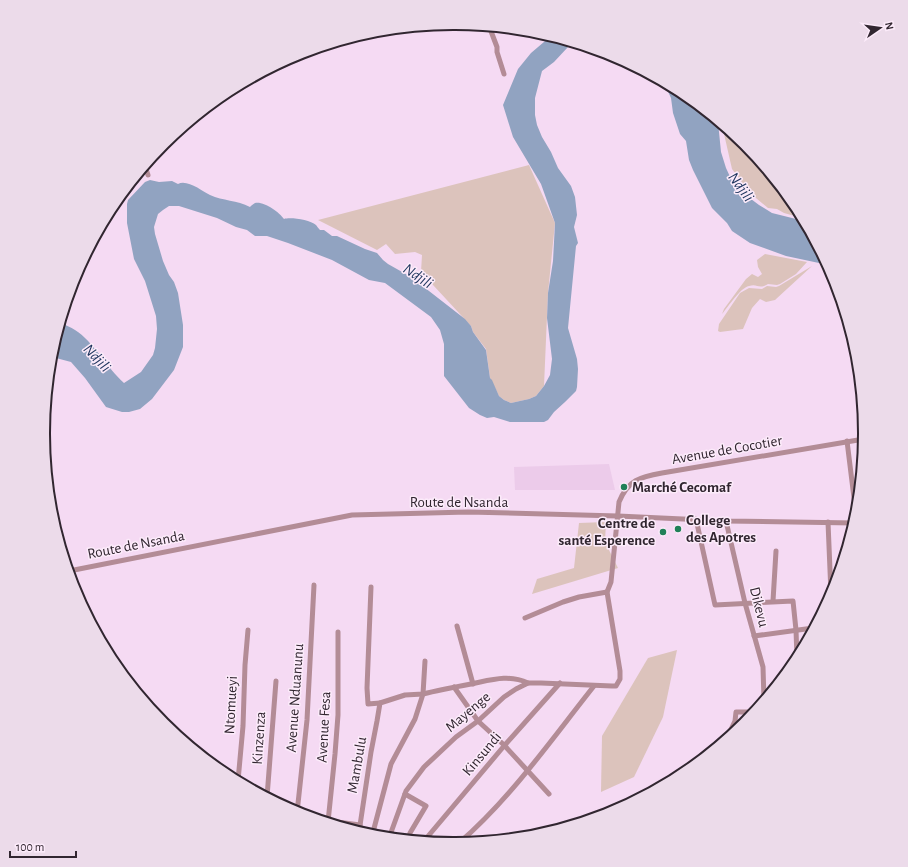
<svg xmlns="http://www.w3.org/2000/svg" width="908" height="867" viewBox="0 0 908 867" font-family="'Alegreya Sans',sans-serif">
<rect width="100%" height="100%" fill="#f5daf3"/>
<path fill="#eccbea" d="M 609,464 L 615,490 L 515,490 L 514,467 Z"/>
<g fill="#dcc3bc">
<path d="M 722,125 L 744,143 L 795,206 L 802,218 L 784,213 L 777,209 L 768,208 L 750,193 L 732,169 Z"/>
<path d="M 529,165 L 555,223 L 548,293 L 544,386 L 536,396 L 529,399 L 511,403 L 504,400 L 499,396 L 490,378 L 486,349 L 473,332 L 471,326 L 421,272 L 422,255 L 415,252 L 395,254 L 386,244 L 377,250 L 318,220 Z"/>
<path d="M 765,254 L 807,262 L 796,274 L 780,284 L 777,285 L 768,284 C 758,290 758,283 749,286 C 740,288 729,306 722,314 L 724,309 L 746,279 L 752,274 L 758,277 L 762,274 L 758,267 L 757,260 Z"/>
<path d="M 812,266 L 775,300 L 766,302 L 760,299 L 752,308 L 743,329 L 720,332 L 718,331 L 719,324 L 740,293 L 749,288 L 762,289 L 767,286 L 776,287 L 779,286 Z"/>
<path d="M 606,522 L 605,542 L 618,568 L 532,594 L 537,579 L 574,568 L 579,523 Z"/>
<path d="M 677,650 L 663,717 L 634,777 L 601,792 L 602,736 L 648,658 Z"/>
</g>
<g fill="#91a3c1">
<path d="M 551,36 L 575,43 L 568,47 L 554,62 L 542,71 L 535,98 L 535,115 L 537,125 L 542,137 L 551,152 L 558,168 L 571,186 L 575,197 L 577,215 L 574,227 L 578,243 L 576,246 L 568,328 L 577,359 L 578,369 L 577,387 L 576,391 L 565,402 L 554,412 L 548,420 L 544,422 L 510,422 L 494,417 L 487,418 L 480,415 L 469,408 L 444,376 L 444,344 L 440,330 L 431,317 L 385,283 L 369,280 L 332,260 L 288,243 L 267,236 L 255,236 L 247,230 L 236,227 L 217,218 L 179,206 L 169,206 L 163,210 L 158,214 L 154,227 L 155,234 L 163,261 L 169,275 L 174,282 L 178,293 L 183,325 L 183,347 L 174,370 L 152,399 L 140,409 L 129,412 L 122,412 L 106,407 L 85,378 L 71,362 L 56,358 L 51,354 L 61,323 C 65,325 71,327 75,330 C 93,341 107,368 124,383 L 141,372 L 153,355 L 155,348 L 157,329 L 156,316 L 145,281 L 134,259 L 127,223 L 127,204 L 128,200 L 145,182 L 150,180 L 159,182 L 172,181 L 178,184 C 187,179 202,191 210,195 C 223,201 237,200 250,207 C 251,206 253,204 255,203 C 264,201 279,212 284,219 C 291,217 310,220 316,225 C 317,226 318,228 320,230 L 324,230 L 332,236 L 337,236 L 365,249 L 377,253 L 383,260 L 388,264 L 411,277 L 465,319 L 471,326 L 473,332 L 486,350 L 490,378 L 492,380 L 499,396 L 504,400 L 511,403 L 529,399 L 536,396 L 544,386 L 550,375 L 552,359 L 547,318 L 548,293 L 553,261 L 555,223 L 541,184 L 513,137 L 503,105 L 518,69 L 531,53 Z"/>
<path d="M 664,83 L 682,92 L 718,122 L 721,152 L 726,168 L 732,181 L 743,193 L 759,205 L 772,213 L 804,221 L 826,263 L 819,263 L 786,256 L 750,243 L 732,231 L 727,223 L 712,208 L 693,170 L 689,160 L 686,141 L 680,134 L 673,113 L 671,98 Z"/>
</g>
<g fill="none" stroke-linecap="round" stroke-linejoin="round">
<g stroke="#b38c96" stroke-width="5">
<path d="M 489,26 L 497,47 L 497,52 L 504,74"/>
<path d="M 145,166 L 148,175"/>
<path d="M 847,441 L 856,514"/>
<path d="M 696,519 L 715,605 L 793,601 L 796,630 L 797,658"/>
<path d="M 726,521 L 745,603 L 763,667 L 764,700"/>
<path d="M 828,522 L 831,594"/>
<path d="M 69,571 L 352,515 L 468,512 L 618,516 L 726,521 L 854,523"/>
<path d="M 371,587 L 367,688 L 368,704 L 380,703"/>
<path d="M 773,601 L 776,551"/>
<path d="M 525,618 L 563,602 L 579,597 L 607,592"/>
<path d="M 457,626 L 473,684"/>
<path d="M 754,636 L 813,628"/>
<path d="M 454,687 L 478,721 L 504,745 L 549,794"/>
<path d="M 727,738 L 735,721 L 736,712 L 754,712"/>
<path d="M 209,761 L 209,759"/>
<path d="M 238,781 L 243,726 L 245,665 L 248,630"/>
<path d="M 405,794 L 426,806 L 410,833"/>
<path d="M 267,797 L 276,681"/>
<path d="M 297,813 L 307,720 L 314,585"/>
<path d="M 322,820 L 360,825"/>
<path d="M 328,822 L 335,754 L 338,715 L 338,632"/>
<path d="M 359,832 L 371,752 L 377,721 L 380,703 L 405,695 L 423,694 L 425,661"/>
<path d="M 372,836 L 391,764 L 415,719 L 423,694 C 439,690 455,687 471,684 C 491,680 509,674 528,683"/>
<path d="M 389,838 L 406,791 L 424,767 L 456,737 L 478,721 L 504,697 L 516,689 L 528,683 L 541,683 L 612,686 L 616,686 L 620,679 L 620,671 L 607,592 L 611,582 L 619,502 C 628,480 640,477 662,473 L 864,439"/>
<path d="M 424,841 L 504,746 L 560,683"/>
<path d="M 459,843 C 511,798 551,740 594,686"/>
</g>
</g>
<g fill="#208058" stroke="#fcebfa" stroke-width="1.5">
<circle cx="624" cy="487" r="4"/>
<circle cx="678" cy="529" r="4"/>
<circle cx="663" cy="532" r="4"/>
</g>
<g text-anchor="middle" dominant-baseline="central" stroke-width="3" stroke-linejoin="round" paint-order="stroke">
<g font-size="15" fill="#312630" stroke="#fcebfa">
<text transform="translate(727 450) rotate(-10)">Avenue de Cocotier</text>
<text x="459" y="502">Route de Nsanda</text>
<text transform="translate(136 545) rotate(-11)">Route de Nsanda</text>
<text transform="translate(759 607) rotate(76)">Dikevu</text>
<text transform="translate(295 698) rotate(-86)">Avenue Nduanunu</text>
<text transform="translate(231 705) rotate(-87)">Ntomueyi</text>
<text transform="translate(468 712) rotate(-40)">Mayenge</text>
<text transform="translate(324 727) rotate(-87)">Avenue Fesa</text>
<text transform="translate(259 738) rotate(-86)">Kinzenza</text>
<text transform="translate(482 754) rotate(-50)">Kinsundi</text>
<text transform="translate(357 765) rotate(-80)">Mambulu</text>
</g>
<g font-size="15" font-weight="bold" fill="#312630" stroke="#fcebfa" text-anchor="start">
<text x="632" y="487">Marché Cecomaf</text>
<text x="686" y="520">College<tspan x="686" dy="17">des Apotres</tspan></text>
<text x="655" y="523" text-anchor="end">Centre de<tspan x="655" dy="17">santé Esperence</tspan></text>
</g>
<g font-size="16" font-style="italic" fill="#1f355e" stroke="#fcebfa">
<text transform="translate(741 187) rotate(54)">Ndjili</text>
<text transform="translate(418 276) rotate(34)">Ndjili</text>
<text transform="translate(97 358) rotate(47)">Ndjili</text>
</g>
</g>
<path d="M0 0H908V867H0ZM453 30H455A403 403 0 0 1 858 433V434A403 403 0 0 1 455 837H453A403 403 0 0 1 50 434V433A403 403 0 0 1 453 30Z" fill="#ecdbea" fill-rule="evenodd"/>
<path fill="none" stroke="#312630" stroke-width="2" d="M453 30H455A403 403 0 0 1 858 433V434A403 403 0 0 1 455 837H453A403 403 0 0 1 50 434V433A403 403 0 0 1 453 30Z"/>
<g transform="translate(880 28) rotate(77)" stroke="#fcebfa" stroke-width="3" paint-order="stroke">
<path d="M0-3L7 15L0 10L-7 15Z" fill="#312630"/>
<text y="-6" font-size="11" font-weight="bold" text-anchor="middle" fill="#312630">N</text>
</g>
<path d="M10 851v6h66v-6" fill="none" stroke="#312630" stroke-width="2"/>
<text x="16" y="851" font-size="12" fill="#312630" stroke="#fcebfa" stroke-width="3" paint-order="stroke">100 m</text>
</svg>
